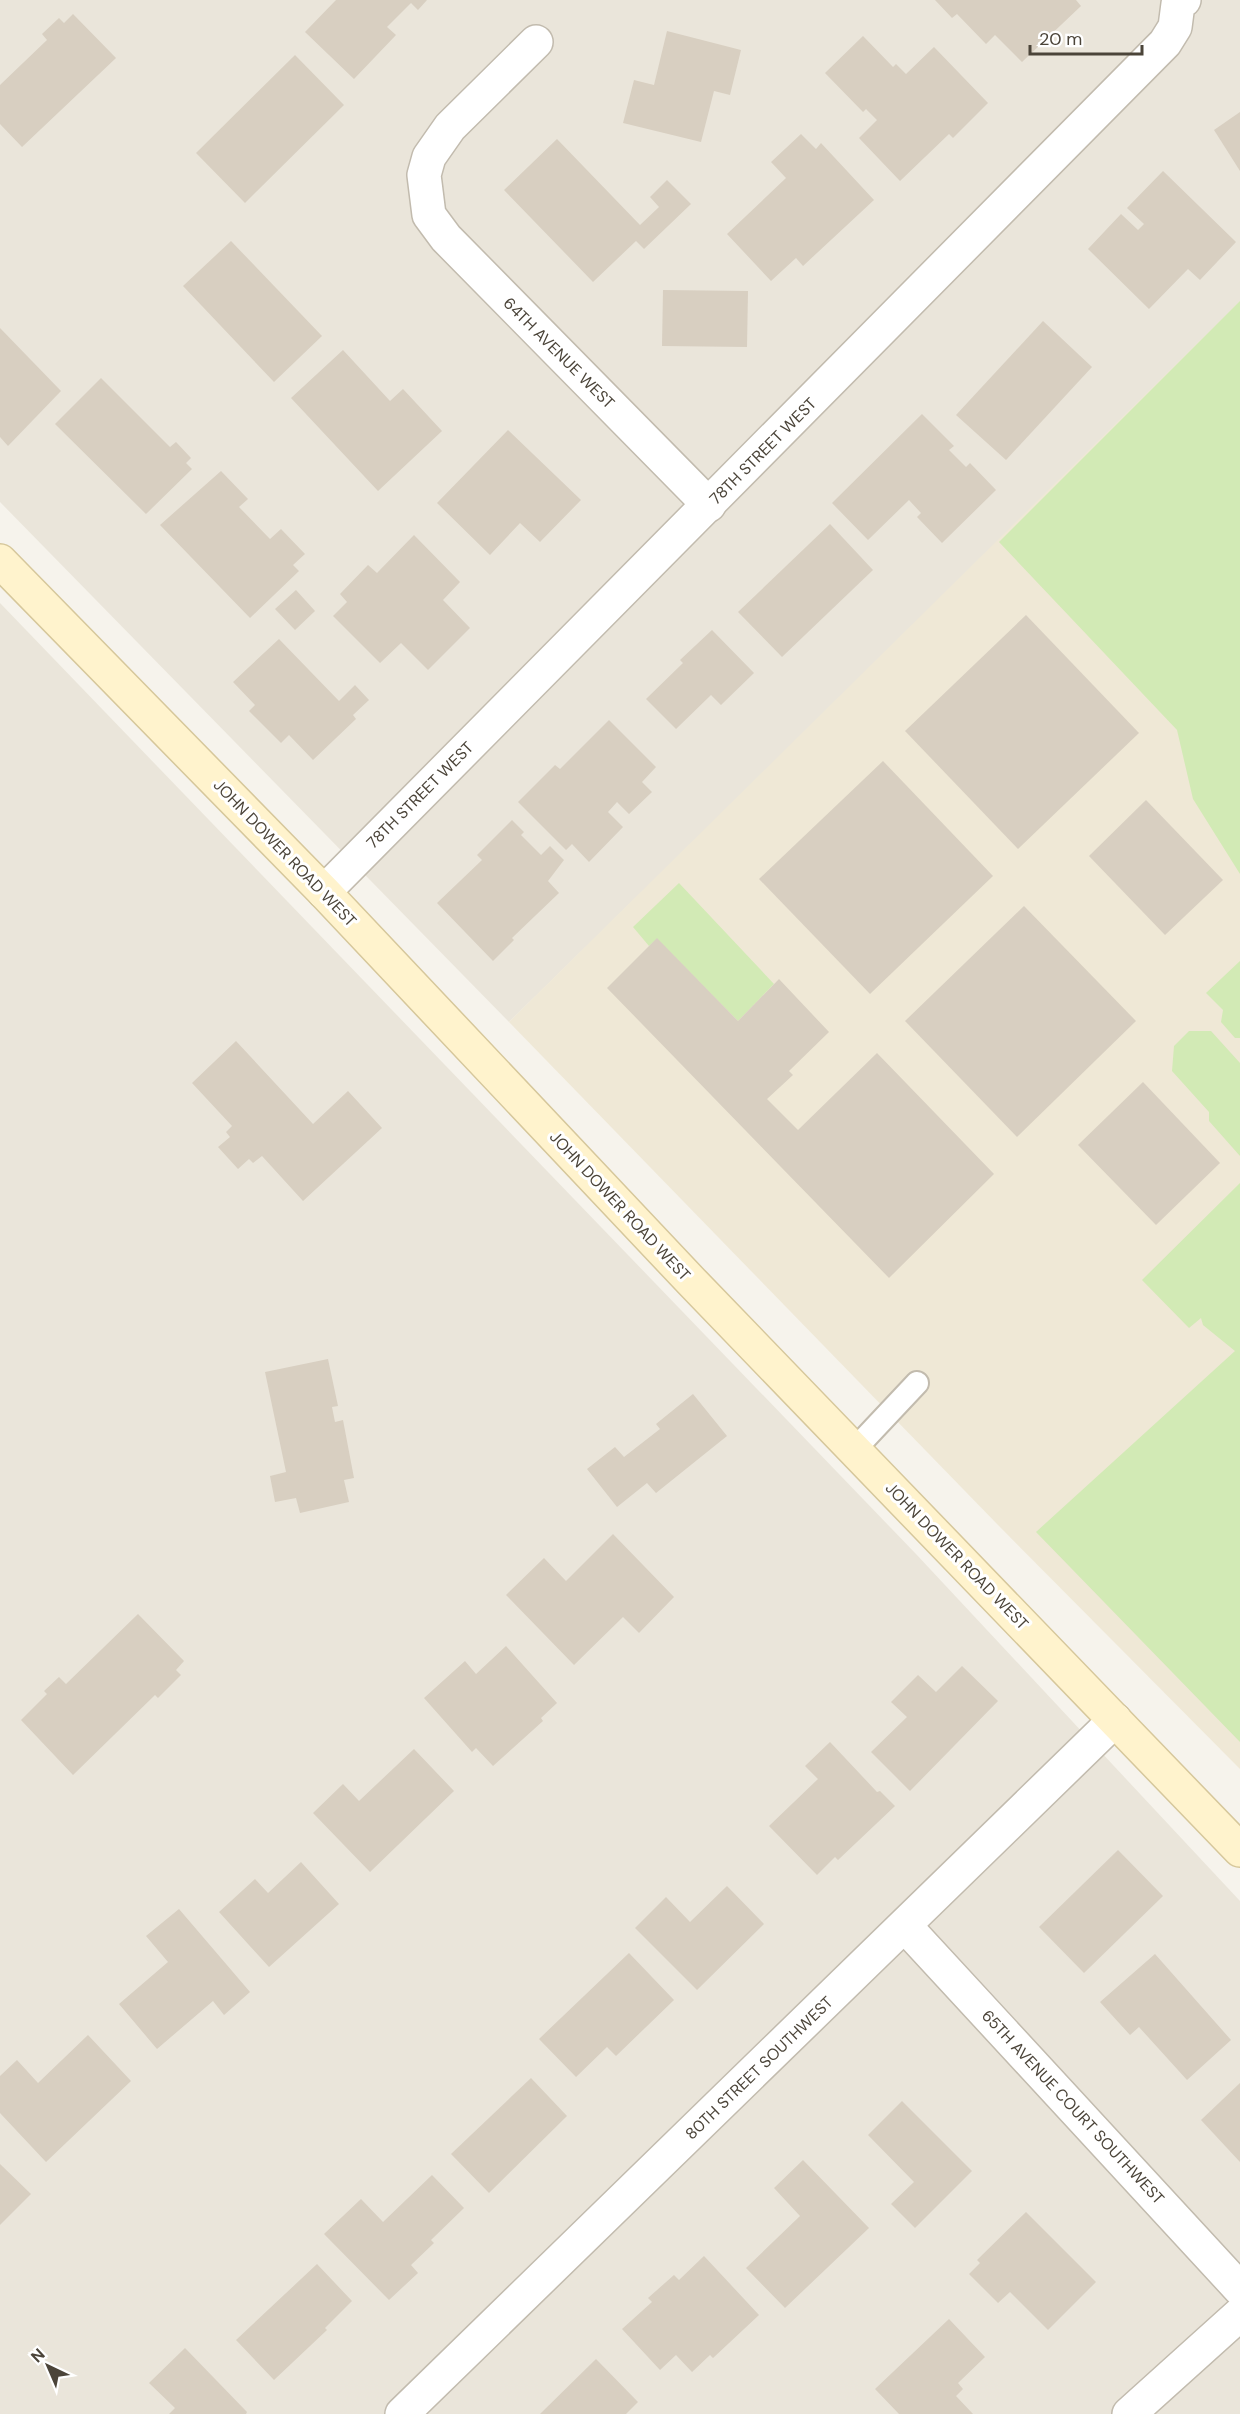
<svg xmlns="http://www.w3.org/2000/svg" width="1240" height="2414" viewBox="0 0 1240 2414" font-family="'DM Sans',sans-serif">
<rect width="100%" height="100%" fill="#f6f3ec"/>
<g fill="#eae5da">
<path d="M 0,0 L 1240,0 L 1240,306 L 509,1022 L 0,502 Z"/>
<path d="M 0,603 L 916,1554 L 1240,1901 L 1240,2414 L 0,2414 Z"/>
</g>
<path fill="#efe8d6" d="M 1240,301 L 1240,1769 L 998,1525 L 509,1022 Z"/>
<g fill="#d2eab5">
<path d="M 1240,301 L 1240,874 L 1193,799 L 1177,730 L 999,542 Z"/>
<path d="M 679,883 L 774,984 L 738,1021 L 657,939 L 649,946 L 633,927 Z"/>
<path d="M 1240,961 L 1240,1038 L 1235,1038 L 1221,1022 L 1223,1010 L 1206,993 Z"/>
<path d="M 1189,1031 L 1211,1031 L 1240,1063 L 1240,1156 L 1209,1121 L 1209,1112 L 1172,1071 L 1174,1046 Z"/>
<path d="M 1240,1183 L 1240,1742 L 1036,1532 L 1235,1351 L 1203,1325 L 1201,1318 L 1189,1328 L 1142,1280 Z"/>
</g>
<g fill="#d8cfc1">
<path d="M 336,0 L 427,0 L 418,10 L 411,3 L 387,27 L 396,35 L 354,79 L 305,32 Z"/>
<path d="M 935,0 L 1076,0 L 1081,6 L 1022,62 L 995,35 L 986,44 L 957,14 L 952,18 Z"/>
<path d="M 73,14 L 116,58 L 22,147 L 0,124 L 0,85 L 47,40 L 42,34 L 59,18 L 64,23 Z"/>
<path d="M 667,31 L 741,50 L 730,95 L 714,91 L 701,142 L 623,123 L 634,80 L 654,85 Z"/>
<path d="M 863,36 L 893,67 L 896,64 L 906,74 L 934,47 L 988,103 L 953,138 L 949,134 L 900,181 L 859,138 L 877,120 L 866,109 L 863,112 L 825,73 Z"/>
<path d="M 295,55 L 344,105 L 245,203 L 196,153 Z"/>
<path d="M 1240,112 L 1240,171 L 1214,130 Z"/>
<path d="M 801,134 L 816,149 L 821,143 L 874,200 L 803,266 L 796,258 L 771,281 L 727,234 L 786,178 L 771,162 Z"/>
<path d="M 557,139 L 640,225 L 659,207 L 650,197 L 667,180 L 691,204 L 644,249 L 636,241 L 593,282 L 504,190 Z"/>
<path d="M 1163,171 L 1236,242 L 1200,280 L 1188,269 L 1149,309 L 1088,249 L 1121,214 L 1138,230 L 1144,224 L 1127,208 Z"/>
<path d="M 231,241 L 322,336 L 274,382 L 183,286 Z"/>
<path d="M 663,290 L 748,291 L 747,347 L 662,346 Z"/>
<path d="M 1043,321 L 1092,367 L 1006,460 L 956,415 Z"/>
<path d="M 0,328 L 61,391 L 8,446 L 0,437 Z"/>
<path d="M 343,350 L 390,401 L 403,389 L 442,431 L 378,491 L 291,398 Z"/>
<path d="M 101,378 L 170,447 L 176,442 L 191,458 L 186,463 L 192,469 L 146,514 L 55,424 Z"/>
<path d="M 922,414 L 954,446 L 949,450 L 966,467 L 970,463 L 996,490 L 942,543 L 917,517 L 921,513 L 909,500 L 868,540 L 832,503 Z"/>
<path d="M 508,430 L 581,500 L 540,542 L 520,523 L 490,555 L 437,503 Z"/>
<path d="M 221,471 L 248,499 L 239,507 L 270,539 L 281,529 L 305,554 L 293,565 L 299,571 L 250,618 L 160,525 Z"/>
<path d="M 830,524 L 873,570 L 782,657 L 738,612 Z"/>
<path d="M 414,535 L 460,582 L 443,600 L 470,628 L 428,670 L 401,643 L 380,663 L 333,616 L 347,602 L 340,594 L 368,565 L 377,573 Z"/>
<path d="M 296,590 L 315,611 L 295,630 L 275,609 Z"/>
<path d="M 1026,615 L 1139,733 L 1018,849 L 905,731 Z"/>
<path d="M 712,630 L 754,673 L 721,705 L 711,695 L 676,729 L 646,699 L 683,663 L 680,660 Z"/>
<path d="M 279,639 L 339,701 L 355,685 L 369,700 L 353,715 L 356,719 L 313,760 L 289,735 L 281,743 L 249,711 L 255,705 L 233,682 Z"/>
<path d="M 609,720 L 656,767 L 642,782 L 652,792 L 629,814 L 617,802 L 608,812 L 623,827 L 589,862 L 572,844 L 566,850 L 518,802 L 555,765 L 560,769 Z"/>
<path d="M 883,761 L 993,876 L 870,994 L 759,879 Z"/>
<path d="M 1146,800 L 1223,880 L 1165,935 L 1089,856 Z"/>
<path d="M 512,820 L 524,832 L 521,835 L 541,855 L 550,846 L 564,860 L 548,881 L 559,893 L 512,938 L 514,940 L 493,961 L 437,903 L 482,860 L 477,855 Z"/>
<path d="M 1024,906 L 1136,1021 L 1017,1137 L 905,1021 Z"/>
<path d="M 657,938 L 738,1021 L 779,979 L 829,1032 L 789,1071 L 793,1075 L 767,1099 L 798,1130 L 877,1053 L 994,1174 L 889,1278 L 607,988 Z"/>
<path d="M 236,1041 L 313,1124 L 348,1091 L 382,1128 L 303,1201 L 262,1156 L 253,1163 L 249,1159 L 238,1169 L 218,1147 L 230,1137 L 226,1132 L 232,1126 L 192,1083 Z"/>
<path d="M 1143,1082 L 1220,1163 L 1156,1225 L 1078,1145 Z"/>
<path d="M 328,1359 L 338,1406 L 332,1407 L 335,1422 L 343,1420 L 354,1478 L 344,1480 L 349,1502 L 300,1513 L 296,1498 L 275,1502 L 270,1476 L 286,1472 L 265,1372 Z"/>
<path d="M 693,1394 L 727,1436 L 656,1493 L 647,1483 L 617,1507 L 587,1469 L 615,1447 L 624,1457 L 660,1429 L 656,1424 Z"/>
<path d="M 613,1534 L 674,1597 L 639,1633 L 623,1617 L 574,1665 L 506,1595 L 544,1558 L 566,1581 Z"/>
<path d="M 138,1614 L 184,1661 L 176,1670 L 181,1675 L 158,1698 L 155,1695 L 73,1775 L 21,1720 L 47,1694 L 44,1691 L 59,1677 L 66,1684 Z"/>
<path d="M 506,1646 L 557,1703 L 541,1718 L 543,1721 L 493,1766 L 476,1748 L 472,1752 L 424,1698 L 465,1661 L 476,1674 Z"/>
<path d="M 962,1666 L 998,1701 L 910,1791 L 871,1752 L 907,1717 L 891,1702 L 918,1675 L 936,1692 Z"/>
<path d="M 830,1742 L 877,1792 L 880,1791 L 895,1806 L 838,1860 L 835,1857 L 817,1875 L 769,1826 L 818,1779 L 805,1766 Z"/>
<path d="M 414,1749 L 454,1791 L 370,1872 L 313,1813 L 343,1784 L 359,1801 Z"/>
<path d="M 1118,1850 L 1163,1896 L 1084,1973 L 1039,1927 Z"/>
<path d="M 301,1862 L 339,1904 L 269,1967 L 219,1912 L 255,1879 L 268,1893 Z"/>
<path d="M 727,1886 L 764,1924 L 697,1990 L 635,1928 L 666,1897 L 690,1922 Z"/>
<path d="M 179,1909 L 250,1992 L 224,2015 L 213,2001 L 157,2049 L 119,2004 L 168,1962 L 146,1936 Z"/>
<path d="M 629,1953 L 674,2000 L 616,2056 L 607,2047 L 576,2077 L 539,2039 Z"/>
<path d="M 1155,1954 L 1231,2040 L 1187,2080 L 1139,2027 L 1130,2035 L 1100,2002 Z"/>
<path d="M 88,2035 L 131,2081 L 46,2162 L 0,2113 L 0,2076 L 17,2060 L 38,2083 Z"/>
<path d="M 531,2078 L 567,2116 L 489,2193 L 451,2154 Z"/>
<path d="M 1240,2083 L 1240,2162 L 1201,2120 Z"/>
<path d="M 902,2101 L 972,2171 L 915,2228 L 891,2204 L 914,2182 L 868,2135 Z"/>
<path d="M 803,2160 L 869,2228 L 785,2308 L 746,2268 L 800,2216 L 774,2188 Z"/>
<path d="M 0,2164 L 31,2194 L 0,2225 Z"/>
<path d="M 432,2175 L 464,2208 L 431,2240 L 434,2243 L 411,2265 L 418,2273 L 389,2300 L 324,2234 L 361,2199 L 383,2222 Z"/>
<path d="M 1026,2212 L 1096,2282 L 1048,2330 L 1010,2292 L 998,2303 L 969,2274 L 980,2263 L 977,2260 Z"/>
<path d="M 704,2256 L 759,2315 L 713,2358 L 710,2355 L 692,2372 L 676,2355 L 660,2370 L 622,2329 L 652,2302 L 648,2298 L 674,2275 L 679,2280 Z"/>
<path d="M 317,2264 L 352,2301 L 325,2328 L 327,2330 L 274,2380 L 236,2340 Z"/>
<path d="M 949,2319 L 985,2357 L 958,2383 L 963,2389 L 956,2396 L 973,2414 L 899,2414 L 875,2389 Z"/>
<path d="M 185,2348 L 247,2412 L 246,2414 L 169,2414 L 175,2408 L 149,2383 Z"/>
<path d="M 596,2359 L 638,2402 L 626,2414 L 540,2414 Z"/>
</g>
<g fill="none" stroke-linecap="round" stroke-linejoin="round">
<defs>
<path id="lane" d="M 854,1450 L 917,1383"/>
<g id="street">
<path d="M 536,42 L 450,127 L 429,157 L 424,175 L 429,215 L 446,238 L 709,505"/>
<path d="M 324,892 L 1165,43 L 1175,27 L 1178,4 L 1184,0"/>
<path d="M 905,1926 L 1240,2289"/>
<path d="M 402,2414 L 1115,1720"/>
<path d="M 1129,2414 L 1240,2314"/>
</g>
<path id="secondary" d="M 0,561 L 324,892 L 692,1282 L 1240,1850"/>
</defs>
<use href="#lane" stroke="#c2bbae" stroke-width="26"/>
<use href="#street" stroke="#c2bbae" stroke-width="36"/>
<use href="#secondary" stroke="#d6c79b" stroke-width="36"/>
<use href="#lane" stroke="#fff" stroke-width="22"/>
<use href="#street" stroke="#fff" stroke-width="33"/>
<use href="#secondary" stroke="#fff3cd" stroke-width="33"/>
</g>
<g text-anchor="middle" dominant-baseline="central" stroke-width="6" stroke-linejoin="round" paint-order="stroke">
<g font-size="16" fill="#4b4439" stroke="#fff">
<text transform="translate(559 353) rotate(45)">64TH AVENUE WEST</text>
<text transform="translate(763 451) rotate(-45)">78TH STREET WEST</text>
<text transform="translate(420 795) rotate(-45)">78TH STREET WEST</text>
<text transform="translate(285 853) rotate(46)">JOHN DOWER ROAD WEST</text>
<text transform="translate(620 1206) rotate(47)">JOHN DOWER ROAD WEST</text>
<text transform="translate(957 1556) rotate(46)">JOHN DOWER ROAD WEST</text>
<text transform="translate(759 2068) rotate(-44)">80TH STREET SOUTHWEST</text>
<text transform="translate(1073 2107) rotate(47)">65TH AVENUE COURT SOUTHWEST</text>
</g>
</g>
<g transform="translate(48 2366) rotate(316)" stroke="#ffffff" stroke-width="4.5" paint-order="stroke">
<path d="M0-4.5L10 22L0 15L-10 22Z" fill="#4b4439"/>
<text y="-9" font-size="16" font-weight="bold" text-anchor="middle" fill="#4b4439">N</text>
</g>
<path d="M1030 45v9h112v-9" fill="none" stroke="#4b4439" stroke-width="3"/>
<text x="1039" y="45" font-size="18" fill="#4b4439" stroke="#ffffff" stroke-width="4.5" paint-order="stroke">20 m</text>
</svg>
